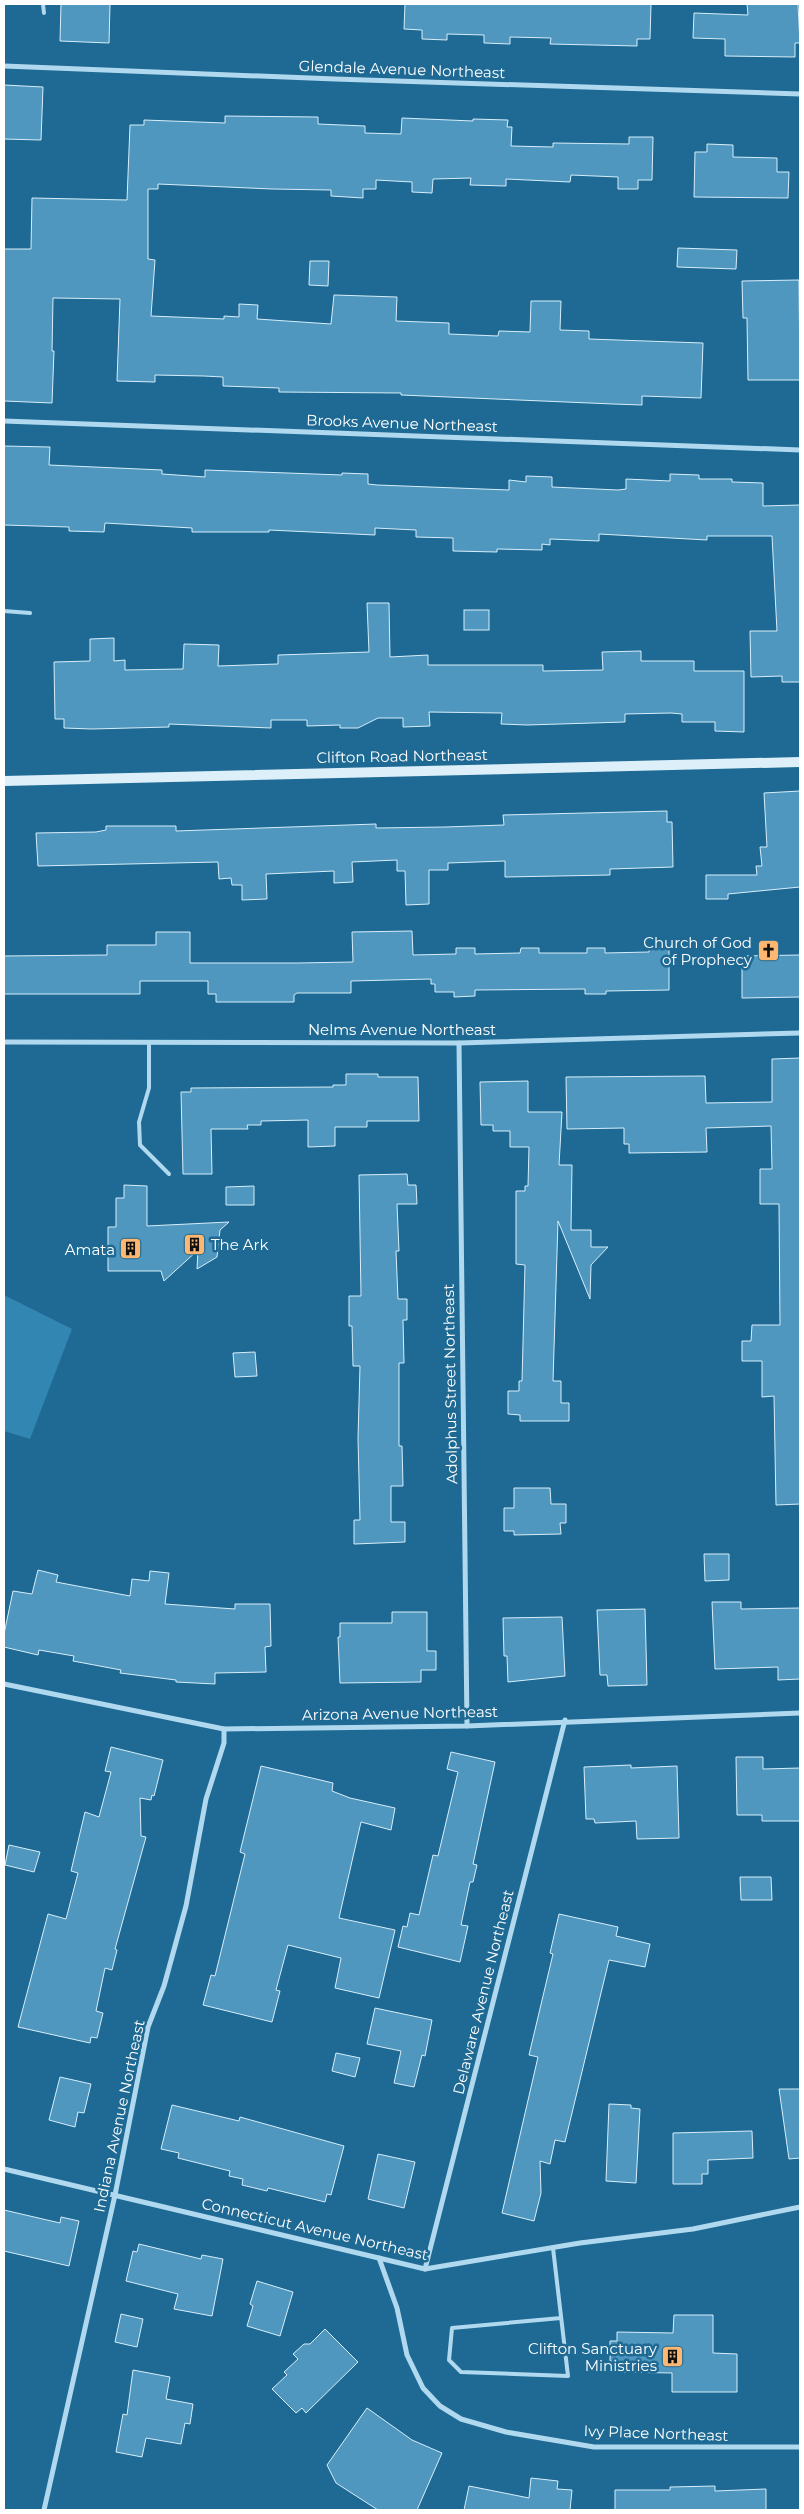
<svg xmlns="http://www.w3.org/2000/svg" width="804" height="2514" viewBox="0 0 804 2514" font-family="Montserrat,sans-serif">
<rect width="100%" height="100%" fill="#1e6a94"/>
<path fill="#3286b2" d="M 4,1295 L 72,1329 L 30,1439 L 4,1431 Z"/>
<g fill="#4f97be" stroke="#d7eefa">
<path d="M 61,4 L 110,4 L 109,43 L 60,41 Z"/>
<path d="M 405,4 L 651,4 L 650,39 L 637,39 L 637,46 L 550,44 L 551,38 L 510,37 L 510,44 L 484,43 L 484,35 L 447,34 L 447,40 L 422,39 L 422,30 L 404,29 Z"/>
<path d="M 747,4 L 798,4 L 800,43 L 795,43 L 795,57 L 725,56 L 725,39 L 693,38 L 694,13 L 748,15 Z"/>
<path d="M 4,85 L 43,87 L 41,140 L 4,139 Z"/>
<path d="M 225,116 L 318,117 L 318,124 L 365,126 L 365,133 L 401,134 L 402,118 L 473,121 L 473,119 L 508,120 L 507,127 L 512,127 L 511,146 L 553,147 L 553,143 L 629,144 L 629,137 L 653,137 L 652,180 L 638,180 L 638,189 L 618,189 L 618,177 L 571,175 L 570,182 L 506,179 L 506,186 L 470,185 L 471,178 L 433,179 L 432,193 L 412,192 L 412,182 L 376,180 L 376,189 L 363,189 L 363,198 L 331,196 L 331,190 L 272,189 L 158,184 L 158,189 L 148,189 L 148,259 L 155,260 L 151,316 L 224,319 L 224,316 L 239,317 L 239,304 L 258,305 L 257,319 L 331,324 L 334,295 L 397,297 L 396,321 L 449,323 L 449,334 L 498,336 L 499,331 L 530,332 L 531,301 L 561,301 L 560,330 L 589,331 L 589,339 L 703,343 L 701,398 L 642,396 L 642,405 L 613,404 L 401,395 L 401,393 L 279,392 L 279,388 L 223,386 L 223,377 L 204,376 L 155,375 L 155,382 L 117,381 L 120,299 L 53,298 L 52,351 L 54,351 L 52,403 L 4,401 L 4,249 L 31,249 L 32,198 L 127,200 L 130,125 L 144,125 L 144,120 L 225,123 Z"/>
<path d="M 707,144 L 733,145 L 733,157 L 777,158 L 777,172 L 789,172 L 788,198 L 694,197 L 695,152 L 707,152 Z"/>
<path d="M 678,248 L 737,250 L 736,269 L 677,267 Z"/>
<path d="M 310,261 L 329,261 L 328,286 L 309,285 Z"/>
<path d="M 799,280 L 800,380 L 748,380 L 747,318 L 743,318 L 742,281 Z"/>
<path d="M 4,446 L 50,447 L 49,465 L 162,470 L 162,474 L 205,477 L 205,470 L 342,475 L 342,473 L 368,474 L 368,484 L 377,485 L 509,490 L 509,480 L 526,482 L 526,476 L 552,477 L 552,487 L 618,490 L 626,489 L 626,479 L 670,481 L 670,474 L 699,475 L 699,479 L 732,479 L 732,482 L 763,483 L 763,506 L 800,505 L 800,682 L 782,682 L 782,676 L 751,677 L 750,631 L 777,631 L 772,536 L 707,536 L 707,540 L 599,534 L 599,541 L 550,539 L 550,545 L 542,544 L 542,550 L 497,549 L 497,552 L 453,551 L 453,538 L 416,537 L 416,530 L 375,528 L 375,535 L 269,530 L 269,532 L 192,532 L 192,528 L 105,523 L 104,532 L 69,531 L 69,527 L 4,525 Z"/>
<path d="M 367,603 L 389,603 L 390,657 L 428,655 L 428,665 L 543,665 L 543,671 L 603,670 L 602,652 L 641,651 L 641,661 L 694,661 L 694,671 L 744,671 L 744,732 L 715,731 L 715,722 L 682,722 L 682,714 L 671,713 L 625,714 L 625,722 L 527,725 L 501,724 L 502,713 L 429,712 L 430,726 L 403,727 L 403,718 L 378,718 L 358,728 L 340,728 L 340,725 L 307,726 L 307,720 L 271,720 L 271,728 L 169,724 L 169,727 L 92,729 L 64,728 L 64,719 L 55,719 L 54,662 L 90,661 L 90,639 L 114,638 L 114,661 L 125,660 L 125,670 L 183,669 L 184,644 L 219,645 L 218,666 L 278,664 L 278,655 L 369,652 Z"/>
<rect x="464" y="610" width="25" height="20"/>
<path d="M 800,791 L 800,887 L 728,894 L 728,899 L 706,899 L 706,875 L 757,875 L 756,866 L 762,866 L 760,847 L 767,847 L 764,793 Z"/>
<path d="M 667,811 L 667,822 L 672,822 L 673,867 L 610,869 L 610,875 L 505,877 L 505,861 L 448,863 L 448,870 L 429,870 L 429,904 L 406,905 L 405,871 L 397,871 L 397,860 L 352,862 L 353,882 L 334,883 L 334,871 L 266,874 L 267,899 L 242,900 L 242,885 L 232,885 L 231,878 L 219,879 L 218,862 L 38,866 L 36,833 L 96,832 L 106,830 L 106,826 L 176,826 L 176,831 L 376,824 L 376,828 L 445,827 L 504,825 L 503,815 Z"/>
<path d="M 412,931 L 413,955 L 456,954 L 456,948 L 475,948 L 475,954 L 520,953 L 521,948 L 539,948 L 539,953 L 587,953 L 587,948 L 605,948 L 605,953 L 649,952 L 649,947 L 669,947 L 669,990 L 606,991 L 606,994 L 585,994 L 585,989 L 475,990 L 475,996 L 454,997 L 454,992 L 435,992 L 435,984 L 431,984 L 431,979 L 351,981 L 351,993 L 297,993 L 294,995 L 294,1002 L 216,1002 L 216,994 L 208,994 L 208,981 L 140,981 L 140,994 L 4,994 L 4,956 L 107,955 L 107,945 L 156,945 L 156,932 L 190,932 L 190,963 L 298,963 L 353,962 L 352,932 Z"/>
<path d="M 800,955 L 800,997 L 742,998 L 742,956 Z"/>
<path d="M 800,1058 L 800,1504 L 776,1505 L 774,1396 L 762,1397 L 762,1361 L 742,1361 L 742,1341 L 751,1341 L 752,1325 L 780,1325 L 779,1204 L 760,1204 L 760,1169 L 772,1169 L 771,1126 L 706,1128 L 707,1152 L 629,1153 L 629,1144 L 624,1144 L 624,1128 L 567,1129 L 566,1077 L 705,1076 L 706,1103 L 772,1102 L 772,1059 Z"/>
<path d="M 346,1074 L 378,1074 L 378,1077 L 418,1077 L 419,1121 L 367,1121 L 367,1127 L 335,1127 L 335,1146 L 308,1147 L 308,1120 L 261,1121 L 261,1125 L 247,1125 L 248,1129 L 211,1129 L 212,1174 L 183,1174 L 181,1092 L 191,1092 L 191,1088 L 333,1087 L 333,1085 L 346,1085 Z"/>
<path d="M 528,1081 L 528,1112 L 562,1112 L 559,1165 L 572,1165 L 571,1230 L 591,1230 L 591,1247 L 608,1247 L 591,1265 L 590,1299 L 558,1221 L 553,1381 L 561,1381 L 561,1403 L 569,1403 L 569,1421 L 520,1421 L 520,1415 L 508,1414 L 508,1391 L 519,1391 L 519,1381 L 522,1381 L 525,1265 L 516,1264 L 516,1191 L 525,1191 L 525,1186 L 528,1186 L 529,1147 L 510,1147 L 510,1131 L 493,1131 L 493,1125 L 481,1125 L 480,1082 Z"/>
<path d="M 407,1174 L 408,1185 L 416,1185 L 417,1204 L 397,1204 L 399,1251 L 396,1251 L 398,1299 L 407,1299 L 407,1320 L 403,1320 L 404,1363 L 399,1363 L 399,1446 L 402,1446 L 403,1486 L 391,1486 L 391,1522 L 405,1522 L 405,1542 L 354,1544 L 354,1520 L 360,1520 L 358,1438 L 360,1366 L 353,1366 L 352,1326 L 349,1326 L 349,1296 L 361,1296 L 359,1175 Z"/>
<path d="M 124,1185 L 147,1186 L 147,1226 L 229,1222 L 220,1230 L 217,1257 L 197,1269 L 198,1250 L 164,1281 L 161,1271 L 108,1271 L 108,1227 L 116,1227 L 116,1198 L 124,1198 Z"/>
<path d="M 254,1186 L 254,1205 L 226,1205 L 226,1187 Z"/>
<path d="M 255,1352 L 257,1376 L 235,1377 L 233,1353 Z"/>
<path d="M 514,1488 L 550,1488 L 551,1504 L 566,1504 L 566,1523 L 560,1523 L 561,1534 L 514,1535 L 514,1531 L 504,1531 L 504,1508 L 514,1508 Z"/>
<path d="M 704,1554 L 729,1554 L 729,1580 L 705,1581 Z"/>
<path d="M 38,1570 L 58,1575 L 56,1582 L 130,1596 L 132,1579 L 149,1581 L 150,1571 L 169,1573 L 165,1604 L 235,1609 L 235,1604 L 270,1604 L 271,1646 L 265,1647 L 266,1672 L 215,1673 L 215,1684 L 176,1682 L 176,1680 L 120,1673 L 121,1670 L 73,1661 L 74,1656 L 39,1650 L 38,1655 L 4,1647 L 4,1634 L 13,1591 L 32,1594 Z"/>
<path d="M 712,1602 L 741,1602 L 741,1609 L 800,1608 L 800,1679 L 778,1680 L 778,1667 L 715,1669 Z"/>
<path d="M 645,1609 L 647,1685 L 608,1686 L 607,1675 L 600,1675 L 597,1610 Z"/>
<path d="M 392,1612 L 427,1612 L 427,1651 L 436,1651 L 436,1670 L 421,1670 L 421,1682 L 340,1683 L 338,1637 L 340,1637 L 340,1623 L 392,1623 Z"/>
<path d="M 562,1617 L 565,1676 L 508,1682 L 507,1656 L 504,1656 L 503,1618 Z"/>
<path d="M 111,1747 L 163,1760 L 154,1796 L 152,1795 L 151,1800 L 140,1798 L 141,1836 L 146,1837 L 115,1949 L 117,1950 L 112,1970 L 105,1968 L 96,2011 L 103,2013 L 97,2038 L 91,2037 L 90,2043 L 18,2027 L 48,1914 L 66,1919 L 78,1873 L 71,1871 L 85,1812 L 99,1817 L 111,1772 L 105,1771 Z"/>
<path d="M 451,1752 L 495,1762 L 473,1864 L 477,1865 L 473,1882 L 470,1882 L 461,1925 L 468,1926 L 460,1962 L 398,1947 L 403,1926 L 407,1927 L 410,1913 L 419,1915 L 433,1855 L 438,1856 L 458,1772 L 447,1769 Z"/>
<path d="M 736,1757 L 763,1757 L 763,1769 L 800,1768 L 800,1821 L 762,1821 L 762,1815 L 737,1815 Z"/>
<path d="M 631,1765 L 631,1768 L 677,1766 L 679,1838 L 637,1839 L 636,1821 L 595,1823 L 594,1819 L 586,1819 L 584,1767 Z"/>
<path d="M 261,1766 L 333,1783 L 332,1791 L 350,1798 L 395,1808 L 391,1830 L 361,1822 L 339,1918 L 395,1930 L 379,1998 L 335,1988 L 341,1958 L 288,1945 L 276,1990 L 280,1991 L 272,2022 L 203,2005 L 211,1975 L 215,1976 L 245,1854 L 240,1852 Z"/>
<path d="M 9,1845 L 40,1852 L 34,1872 L 5,1865 Z"/>
<path d="M 740,1877 L 771,1877 L 772,1900 L 741,1900 Z"/>
<path d="M 559,1914 L 618,1927 L 616,1936 L 650,1944 L 645,1967 L 609,1960 L 565,2142 L 555,2140 L 550,2164 L 540,2161 L 541,2193 L 534,2221 L 502,2213 L 538,2057 L 529,2055 L 553,1954 L 550,1953 Z"/>
<path d="M 375,2008 L 432,2020 L 425,2056 L 422,2055 L 414,2087 L 394,2083 L 401,2051 L 367,2044 Z"/>
<path d="M 336,2053 L 360,2058 L 355,2077 L 332,2071 Z"/>
<path d="M 60,2077 L 91,2084 L 84,2113 L 78,2112 L 75,2127 L 49,2120 Z"/>
<path d="M 779,2089 L 800,2089 L 800,2158 L 789,2159 Z"/>
<path d="M 609,2104 L 631,2105 L 631,2108 L 640,2109 L 636,2183 L 606,2181 Z"/>
<path d="M 172,2105 L 239,2121 L 240,2117 L 344,2146 L 331,2195 L 327,2194 L 325,2202 L 268,2188 L 267,2191 L 242,2185 L 243,2179 L 229,2176 L 230,2171 L 178,2158 L 179,2153 L 161,2149 Z"/>
<path d="M 752,2131 L 753,2158 L 708,2160 L 708,2174 L 702,2174 L 702,2184 L 673,2184 L 673,2133 Z"/>
<path d="M 378,2154 L 415,2162 L 404,2208 L 368,2199 Z"/>
<path d="M 4,2210 L 60,2223 L 61,2217 L 79,2221 L 69,2266 L 4,2251 Z"/>
<path d="M 139,2244 L 201,2259 L 202,2255 L 223,2259 L 212,2316 L 174,2309 L 178,2294 L 126,2281 L 133,2251 L 137,2252 Z"/>
<path d="M 257,2281 L 293,2292 L 280,2336 L 247,2326 L 253,2306 L 250,2304 Z"/>
<path d="M 121,2314 L 143,2319 L 137,2347 L 115,2342 Z"/>
<path d="M 674,2315 L 713,2315 L 713,2353 L 737,2354 L 737,2392 L 672,2392 L 672,2373 L 618,2372 L 618,2362 L 610,2361 L 610,2341 L 617,2341 L 617,2332 L 673,2333 Z"/>
<path d="M 325,2329 L 358,2362 L 306,2413 L 302,2408 L 296,2413 L 272,2389 L 287,2375 L 284,2372 L 298,2359 L 293,2354 L 304,2344 L 310,2344 Z"/>
<path d="M 133,2370 L 170,2377 L 166,2399 L 193,2404 L 190,2424 L 185,2423 L 181,2444 L 146,2438 L 142,2457 L 116,2452 L 123,2414 L 127,2415 Z"/>
<path d="M 367,2408 L 412,2440 L 442,2453 L 417,2510 L 378,2510 L 336,2483 L 327,2465 Z"/>
<path d="M 531,2478 L 558,2481 L 557,2489 L 572,2490 L 570,2510 L 464,2510 L 469,2486 L 529,2498 Z"/>
<path d="M 715,2486 L 715,2491 L 766,2489 L 766,2510 L 615,2510 L 615,2490 L 670,2490 L 670,2487 Z"/>
</g>
<g fill="none" stroke-linecap="round" stroke-linejoin="round">
<g stroke="#b0d9ef" stroke-width="4">
<path d="M 43,4 L 44,13"/>
<path d="M 4,611 L 30,613"/>
<path d="M 149,1042 L 149,1088 L 139,1122 L 140,1145 L 169,1174"/>
<path d="M 553,2248 L 568,2376 L 461,2372 L 449,2360 L 452,2328 L 561,2318"/>
</g>
<g stroke="#b0d9ef" stroke-width="5">
<path d="M 4,66 L 335,79 L 800,94"/>
<path d="M 4,421 L 800,450"/>
<path d="M 4,1042 L 459,1043 L 800,1033"/>
<path d="M 459,1043 L 467,1726"/>
<path d="M 4,1684 L 224,1729 L 467,1726 L 800,1713"/>
<path d="M 4,2169 L 425,2269 L 580,2243 L 693,2229 L 800,2207"/>
<path d="M 379,2258 L 397,2308 L 407,2355 L 423,2388 L 440,2406 L 461,2419 L 506,2432 L 594,2447 L 800,2447"/>
<path d="M 425,2269 L 565,1720"/>
<path d="M 44,2510 L 115,2195 L 148,2027 L 164,1986 L 186,1906 L 206,1799 L 224,1743 L 224,1729"/>
</g>
<path stroke="#ddf0fa" stroke-width="10" d="M 4,781 L 800,762"/>
</g>
<defs>
<symbol id="church-square" viewBox="-11 -11 22 22"><rect x="-9" y="-9" width="18" height="18" rx="4" fill="#fdb770" stroke="#1e6a94"/><path d="M-1.2-6h2.4v3.5h3.3v2.4h-3.3V6h-2.4V-.1h-3.3v-2.4h3.3Z" fill="#111"/></symbol>
<symbol id="building-square" viewBox="-11 -11 22 22"><rect x="-9" y="-9" width="18" height="18" rx="4" fill="#fdb770" stroke="#1e6a94"/><path d="M-4-6H4V6H1V3H-1V6H-4ZM-2.5-4.3h1.7v1.8h-1.7ZM.8-4.3h1.7v1.8H.8ZM-2.5-1h1.7V.8h-1.7ZM.8-1h1.7V.8H.8Z" fill="#111"/></symbol>
</defs>
<g fill-rule="evenodd">
<use href="#church-square" x="756" y="938" width="25" height="25"/>
<use href="#building-square" x="182" y="1232" width="25" height="25"/>
<use href="#building-square" x="118" y="1236" width="25" height="25"/>
<use href="#building-square" x="660" y="2344" width="25" height="25"/>
</g>
<g text-anchor="middle" dominant-baseline="central" stroke-width="5" stroke-linejoin="round" paint-order="stroke">
<g font-size="15" fill="#fff" stroke="#1e6a94">
<text transform="translate(402 69) rotate(2)">Glendale Avenue Northeast</text>
<text transform="translate(402 423) rotate(2)">Brooks Avenue Northeast</text>
<text transform="translate(402 756) rotate(-1)">Clifton Road Northeast</text>
<text x="402" y="1029">Nelms Avenue Northeast</text>
<text transform="translate(450 1384) rotate(-91)">Adolphus Street Northeast</text>
<text transform="translate(400 1713) rotate(-1)">Arizona Avenue Northeast</text>
<text transform="translate(483 1992) rotate(-76)">Delaware Avenue Northeast</text>
<text transform="translate(119 2116) rotate(-78)">Indiana Avenue Northeast</text>
<text transform="translate(315 2229) rotate(13)">Connecticut Avenue Northeast</text>
<text transform="translate(656 2433) rotate(2)">Ivy Place Northeast</text>
</g>
<g font-size="15" fill="#fff" stroke="#1e6a94" text-anchor="end">
<text x="752" y="942">Church of God<tspan x="752" dy="17">of Prophecy</tspan></text>
<text x="211" y="1244" text-anchor="start">The Ark</text>
<text x="115" y="1249">Amata</text>
<text x="657" y="2348">Clifton Sanctuary<tspan x="657" dy="17">Ministries</tspan></text>
</g>
</g>
<rect width="804" height="2514" fill="none" stroke="#ffffff" stroke-width="10"/>
</svg>
